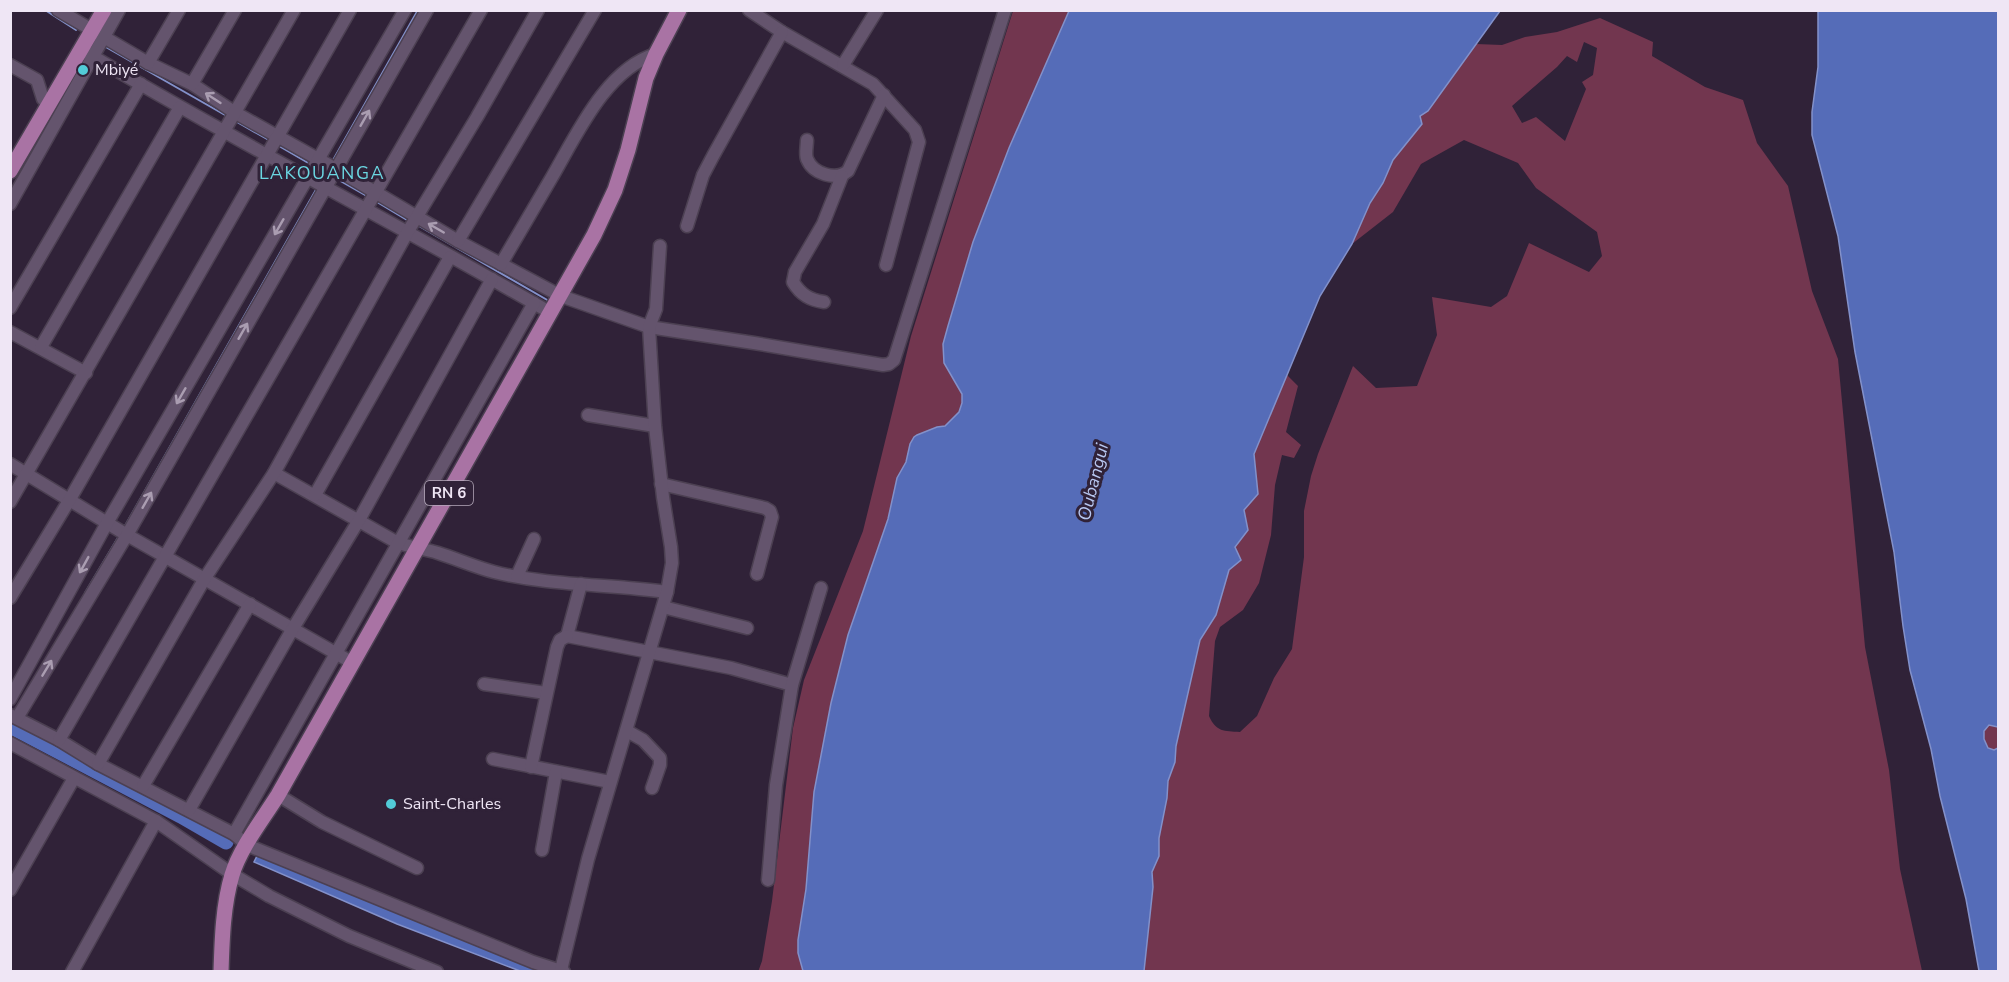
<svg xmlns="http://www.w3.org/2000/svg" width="2009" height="982" viewBox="0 0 2009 982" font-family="'Nunito Sans',sans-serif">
<rect width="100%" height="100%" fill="#302238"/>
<g fill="#72364f" fill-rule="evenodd">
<path d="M 1013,11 L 1069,11 L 1009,148 L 973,242 L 948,326 L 944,363 L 962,394 L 962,403 L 959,412 L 945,426 L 937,427 L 917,435 L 914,437 L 910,444 L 906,462 L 897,478 L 888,519 L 848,635 L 831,703 L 814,792 L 806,889 L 798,940 L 798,953 L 803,971 L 758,972 L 762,961 L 772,901 L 793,728 L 804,680 L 863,531 L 911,336 Z"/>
<path d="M 1600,18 L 1653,42 L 1652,56 L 1705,87 L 1743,100 L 1757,143 L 1788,186 L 1812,291 L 1838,359 L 1865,647 L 1889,770 L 1900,869 L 1922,971 L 1144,972 L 1153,887 L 1152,872 L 1159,856 L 1159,838 L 1167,798 L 1168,781 L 1175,762 L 1176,746 L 1200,640 L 1216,615 L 1229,570 L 1241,560 L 1235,547 L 1248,530 L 1244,510 L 1258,494 L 1254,454 L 1287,375 L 1298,386 L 1286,432 L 1301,445 L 1294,458 L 1282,455 L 1275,485 L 1271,535 L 1259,583 L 1243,610 L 1220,627 L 1215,641 L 1209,716 C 1216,732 1224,731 1240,732 L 1257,716 L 1274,678 L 1292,649 L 1304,557 L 1304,511 L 1311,476 L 1318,454 L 1353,366 L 1376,388 L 1417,386 L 1437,335 L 1432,297 L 1491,307 L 1507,296 L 1529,243 L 1589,272 L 1602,256 L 1597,232 L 1536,188 L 1518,163 L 1464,140 L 1421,164 L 1393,212 L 1352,244 L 1370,203 L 1383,183 L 1393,160 L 1422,124 L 1419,116 L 1428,111 L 1476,44 L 1502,45 L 1525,37 L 1557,32 ZM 1584,42 L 1597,48 L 1593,75 L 1582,82 L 1586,89 L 1565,141 L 1536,117 L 1522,123 L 1512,106 L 1557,67 L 1567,56 L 1577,62 Z"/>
<path d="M 1989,725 L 1998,727 L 1998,748 L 1994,750 L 1988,748 L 1984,739 L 1984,729 Z"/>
</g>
<g fill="#556cb8" stroke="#8391ca" stroke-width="1.5">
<path d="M 1069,11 L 1500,11 L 1428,111 L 1420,116 L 1422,124 L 1393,160 L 1383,183 L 1370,203 L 1352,244 L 1320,296 L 1254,454 L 1258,494 L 1244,510 L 1248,530 L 1235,547 L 1241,560 L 1229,570 L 1216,615 L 1200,640 L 1176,746 L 1175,762 L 1168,781 L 1167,798 L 1159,838 L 1159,856 L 1152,872 L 1153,887 L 1144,971 L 803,971 L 798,953 L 798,940 L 806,889 L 814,792 L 831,703 L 848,635 L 888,519 L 897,478 L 906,462 L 910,444 L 914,437 L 917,435 L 937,427 L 945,426 L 959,412 L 962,403 L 962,394 L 944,363 L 943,344 L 948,326 L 973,242 L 1009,148 Z"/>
<path d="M 1818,11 L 1998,11 L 1998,727 L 1989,725 L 1984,731 L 1984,739 L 1988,748 L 1994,750 L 1998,748 L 1998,971 L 1979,971 L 1966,899 L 1940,796 L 1931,749 L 1910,670 L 1903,626 L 1894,552 L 1855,352 L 1838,236 L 1812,135 L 1812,112 L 1818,67 Z"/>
<path d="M 258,854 L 541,971 L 520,971 L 397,924 L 254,862 Z"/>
</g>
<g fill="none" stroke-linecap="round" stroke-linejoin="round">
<g stroke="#8391ca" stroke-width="2">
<path d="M 45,10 L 76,30"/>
<path d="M 104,46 L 225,115"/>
<path d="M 237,122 L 267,139"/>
<path d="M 279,146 L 310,164"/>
<path d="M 332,162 L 418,10"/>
<path d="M 318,168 L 329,174"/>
<path d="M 337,179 L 365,195"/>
<path d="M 377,202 L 407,220"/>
<path d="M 419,226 L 549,301"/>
<path d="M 125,526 L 317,188"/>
<path d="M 85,593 L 119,536"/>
</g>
<path stroke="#556cb8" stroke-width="15" d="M 10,726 L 181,816 L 226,842"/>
<defs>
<g id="minor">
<path d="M 58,10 L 148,63 L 192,84 L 234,112 L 336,169 L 458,241 L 561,296 L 649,327 L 754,343 L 883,365 L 889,364 L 894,360 L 1005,10"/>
<path d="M 749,10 L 782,32 L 873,84 L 915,130 L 919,142 L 886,265"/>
<path d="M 82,50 C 236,142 396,223 551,313"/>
<path d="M 148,63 L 179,10"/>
<path d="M 10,65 L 37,80 L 43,99 L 49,105"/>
<path d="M 843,65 L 877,10"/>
<path d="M 192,84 L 235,10"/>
<path d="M 807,140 C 807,146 805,154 807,159 C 813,174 836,181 848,171 L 884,95"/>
<path d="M 10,204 L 119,10"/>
<path d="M 687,226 L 703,175 L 713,156 L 782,32"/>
<path d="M 458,241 L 595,10"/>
<path d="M 501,264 C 518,235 535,206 552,177 C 577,134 606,69 656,54"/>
<path d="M 824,302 C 810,300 801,295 793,282 L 795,272 L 823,224 L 842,176"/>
<path d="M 10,308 L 141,84"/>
<path d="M 10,332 L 86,373"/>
<path d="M 41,347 L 180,107"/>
<path d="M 588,415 L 655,426"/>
<path d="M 10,464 L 127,535 L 353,663"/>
<path d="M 274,473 L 398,543 C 411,547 425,549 438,553 C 457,559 475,567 494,572 C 550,586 610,584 667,592"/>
<path d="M 661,484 L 765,508 L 770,511 L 772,517 L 757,574"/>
<path d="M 315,495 L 450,257"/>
<path d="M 10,502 L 294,10"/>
<path d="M 517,576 L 534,539"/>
<path d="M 581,584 L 567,636 L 731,668 L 792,685"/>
<path d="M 10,598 L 70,499 L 350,10"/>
<path d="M 663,607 L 747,628"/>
<path d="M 484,684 L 546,693"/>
<path d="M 10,699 L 107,523 L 405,10"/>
<path d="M 10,715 L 59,740 L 98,764 L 234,834 L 247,845 L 533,962 L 564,972"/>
<path d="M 17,718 L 127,535 L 427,10"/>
<path d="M 627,731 L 643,740 L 660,758 L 660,765 L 652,788"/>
<path d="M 59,740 L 481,10"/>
<path d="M 10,743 L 156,821 L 232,874 L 269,896 L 349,936 L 437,972"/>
<path d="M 493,759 L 610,782"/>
<path d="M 98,764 L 205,578 L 274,473 L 407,233 L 477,117 L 538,10"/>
<path d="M 531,767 L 557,647 L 560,640 L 567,636"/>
<path d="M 143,786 L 250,604"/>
<path d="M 278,795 L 322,822 L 417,868"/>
<path d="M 189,810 L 292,630 L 359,520 L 492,279"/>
<path d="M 234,834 L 534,303"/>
<path d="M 542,850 L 556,772"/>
<path d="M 768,880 L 776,785 L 792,685 L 821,588"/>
<path d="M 10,890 L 74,778"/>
<path d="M 561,970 L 588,859 L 667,592 L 672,563 L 671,547 L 663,497 L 655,426 L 649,327 L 656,309 L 660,246"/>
<path d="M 72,972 L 156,821"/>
</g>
<g id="major">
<path d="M 10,171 L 104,10"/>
<path d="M 221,972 C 222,940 223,905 232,875 C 240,848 263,819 278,795 L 594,235 L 615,190 L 628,150 L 646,78 L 656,54 L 679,10"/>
</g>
</defs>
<use href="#minor" stroke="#4c4052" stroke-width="15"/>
<use href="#major" stroke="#4c4052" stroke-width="18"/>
<use href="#minor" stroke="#64546d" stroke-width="12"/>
<use href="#major" stroke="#a973a4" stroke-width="15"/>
</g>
<defs><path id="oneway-shaft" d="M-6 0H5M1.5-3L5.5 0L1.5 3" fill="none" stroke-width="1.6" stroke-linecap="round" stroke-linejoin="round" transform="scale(1.5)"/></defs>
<g stroke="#aa9db1">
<use href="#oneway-shaft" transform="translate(213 98) rotate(-147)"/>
<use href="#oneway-shaft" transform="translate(365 118) rotate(-60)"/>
<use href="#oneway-shaft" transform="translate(279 227) rotate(120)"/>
<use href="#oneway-shaft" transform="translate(436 228) rotate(-150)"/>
<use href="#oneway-shaft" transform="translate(243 331) rotate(-60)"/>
<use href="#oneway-shaft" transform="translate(181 396) rotate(120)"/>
<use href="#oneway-shaft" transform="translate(147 500) rotate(-60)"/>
<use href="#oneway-shaft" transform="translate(84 565) rotate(119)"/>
<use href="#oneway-shaft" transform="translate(47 668) rotate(-59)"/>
</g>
<g fill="#52cbd7" stroke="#302238" stroke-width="2">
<circle cx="83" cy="70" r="6"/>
<circle cx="391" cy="804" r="6"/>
</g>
<g text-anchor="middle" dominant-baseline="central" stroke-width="6" stroke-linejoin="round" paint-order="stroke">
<rect fill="#302238" stroke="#b6abbc" stroke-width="1.5" x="425" y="481" width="48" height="24" rx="4.5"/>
<g font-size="15" font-weight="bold" fill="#efe6f5">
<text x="449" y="493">RN 6</text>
</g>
<g font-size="16" fill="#efe6f5" stroke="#302238" text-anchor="start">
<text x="95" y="70">Mbiyé</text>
<text x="403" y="804">Saint-Charles</text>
</g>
<g font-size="18" letter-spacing="1.5" fill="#6bd7e2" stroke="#302238">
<text x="322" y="173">LAKOUANGA</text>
</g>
<g font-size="18" font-style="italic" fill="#b7c6f0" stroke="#302238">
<text transform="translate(1093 482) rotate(-76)">Oubangui</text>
</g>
</g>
<rect width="2009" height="982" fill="none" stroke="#efe6f5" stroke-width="24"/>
</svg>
